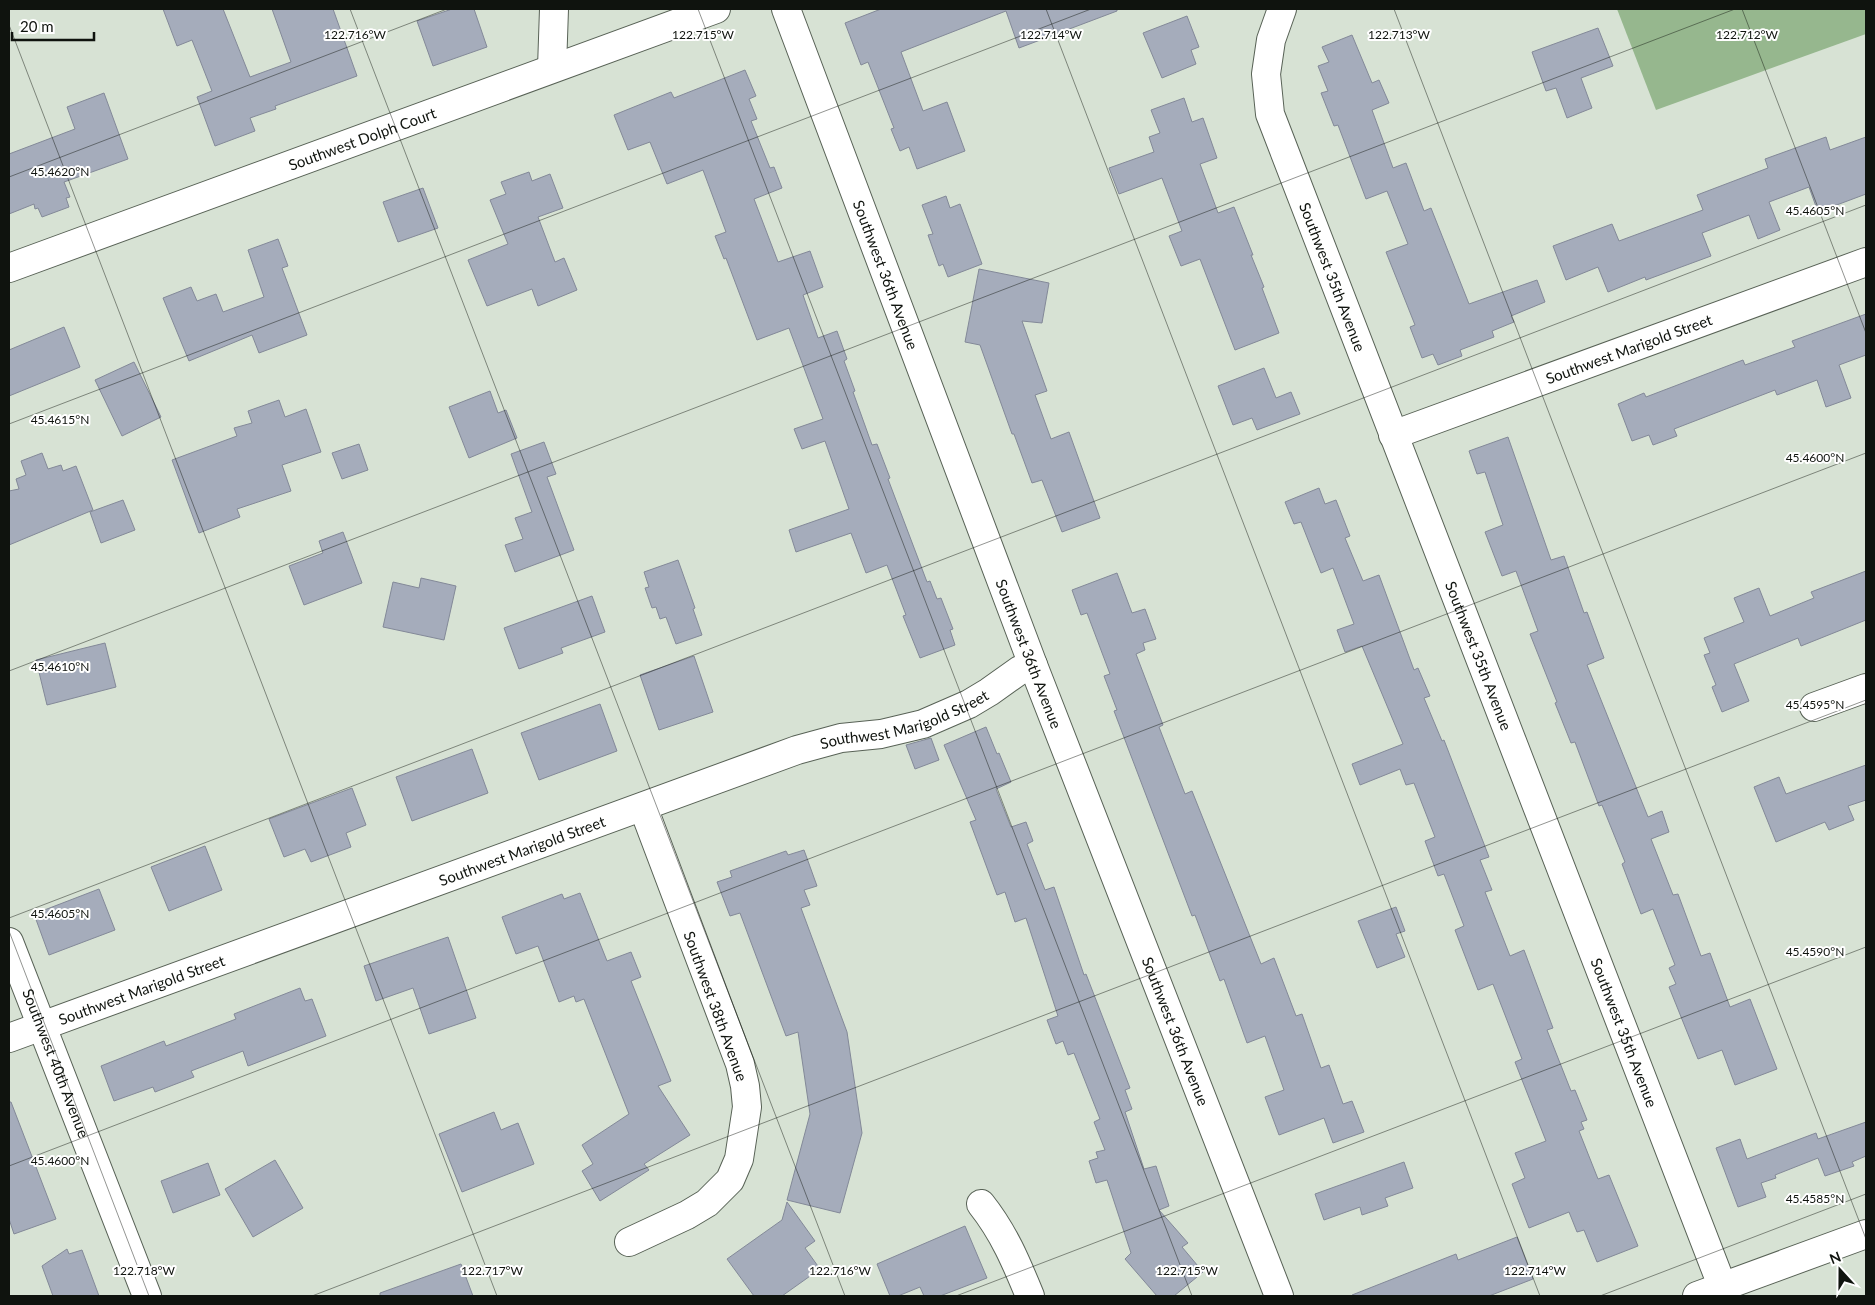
<svg xmlns="http://www.w3.org/2000/svg" width="1875" height="1305" viewBox="0 0 1875 1305" font-family="Lato,sans-serif">
<rect width="100%" height="100%" fill="#d7e2d4"/>
<path fill="#96b78e" d="M 1617,9 L 1866,9 L 1866,34 L 1656,110 Z"/>
<g fill="#a5acbb" stroke="#838998">
<path d="M 163,9 L 223,9 L 250,77 L 291,62 L 272,9 L 333,9 L 357,76 L 275,106 L 276,109 L 250,118 L 255,131 L 215,146 L 197,97 L 212,91 L 192,40 L 177,46 Z"/>
<path d="M 452,9 L 474,9 L 487,47 L 433,66 L 417,21 Z"/>
<path d="M 881,9 L 1117,9 L 1117,11 L 1019,48 L 1006,11 L 901,52 L 923,111 L 947,102 L 965,151 L 917,169 L 909,147 L 900,151 L 891,129 L 894,128 L 868,62 L 861,65 L 845,23 Z"/>
<path d="M 1187,16 L 1199,47 L 1191,50 L 1196,64 L 1162,78 L 1143,33 Z"/>
<path d="M 1598,28 L 1613,66 L 1581,78 L 1592,108 L 1567,118 L 1556,88 L 1546,91 L 1532,52 Z"/>
<path d="M 1352,35 L 1372,83 L 1379,80 L 1389,103 L 1372,110 L 1393,168 L 1406,163 L 1424,211 L 1431,208 L 1469,304 L 1537,280 L 1545,302 L 1511,316 L 1514,322 L 1492,331 L 1494,337 L 1460,350 L 1462,356 L 1438,365 L 1433,354 L 1422,358 L 1410,327 L 1415,325 L 1386,252 L 1408,244 L 1387,191 L 1366,199 L 1338,125 L 1334,126 L 1321,93 L 1328,91 L 1318,66 L 1329,62 L 1322,47 Z"/>
<path d="M 745,70 L 756,96 L 749,99 L 757,119 L 751,121 L 770,168 L 774,167 L 782,188 L 754,199 L 778,262 L 810,251 L 823,287 L 803,295 L 818,338 L 837,331 L 847,359 L 844,361 L 855,391 L 853,392 L 872,445 L 877,444 L 890,478 L 888,479 L 927,582 L 930,581 L 937,599 L 941,598 L 953,629 L 950,630 L 955,645 L 920,658 L 903,616 L 906,615 L 887,565 L 866,573 L 851,533 L 796,552 L 789,530 L 849,509 L 825,441 L 802,449 L 794,429 L 823,419 L 789,328 L 757,340 L 726,258 L 724,259 L 715,236 L 726,232 L 703,170 L 667,184 L 650,142 L 628,150 L 614,115 L 671,92 L 674,98 Z"/>
<path d="M 104,93 L 128,159 L 64,182 L 70,197 L 66,198 L 69,207 L 42,217 L 38,208 L 35,209 L 34,204 L 9,214 L 9,154 L 75,129 L 67,107 Z"/>
<path d="M 1184,98 L 1192,122 L 1203,118 L 1217,158 L 1200,164 L 1218,213 L 1234,207 L 1253,255 L 1251,255 L 1264,287 L 1262,288 L 1279,333 L 1235,350 L 1200,259 L 1181,266 L 1169,236 L 1182,231 L 1162,178 L 1119,194 L 1109,168 L 1154,152 L 1149,137 L 1160,133 L 1151,110 Z"/>
<path d="M 1826,137 L 1830,150 L 1866,137 L 1866,194 L 1818,212 L 1809,187 L 1769,202 L 1780,230 L 1758,239 L 1749,215 L 1702,233 L 1711,256 L 1646,280 L 1645,277 L 1608,292 L 1598,267 L 1566,280 L 1553,246 L 1612,224 L 1619,241 L 1703,210 L 1697,195 L 1768,168 L 1765,159 Z"/>
<path d="M 529,172 L 532,181 L 550,174 L 563,208 L 538,217 L 555,262 L 564,258 L 577,290 L 538,306 L 532,289 L 487,306 L 468,260 L 508,244 L 490,200 L 506,194 L 501,182 Z"/>
<path d="M 423,188 L 438,228 L 398,242 L 383,202 Z"/>
<path d="M 946,196 L 950,208 L 960,204 L 982,264 L 948,277 L 943,264 L 939,266 L 928,235 L 933,234 L 922,205 Z"/>
<path d="M 278,239 L 288,266 L 282,268 L 307,335 L 259,353 L 252,335 L 189,361 L 163,298 L 191,287 L 197,301 L 216,294 L 223,312 L 264,297 L 248,250 Z"/>
<path d="M 979,269 L 1049,283 L 1042,323 L 1022,321 L 1047,391 L 1035,395 L 1051,439 L 1069,432 L 1100,518 L 1062,532 L 1042,480 L 1032,483 L 1014,434 L 1012,434 L 980,345 L 965,342 Z"/>
<path d="M 1866,314 L 1866,355 L 1839,365 L 1851,398 L 1826,407 L 1817,380 L 1777,395 L 1775,390 L 1674,429 L 1677,436 L 1653,445 L 1649,435 L 1632,441 L 1618,404 L 1644,393 L 1646,397 L 1743,360 L 1745,365 L 1795,347 L 1792,341 Z"/>
<path d="M 64,327 L 80,367 L 9,396 L 9,350 Z"/>
<path d="M 134,362 L 161,417 L 122,436 L 95,380 Z"/>
<path d="M 1264,368 L 1276,398 L 1291,392 L 1300,414 L 1257,430 L 1252,418 L 1233,425 L 1218,386 Z"/>
<path d="M 490,391 L 498,413 L 506,410 L 517,438 L 469,458 L 449,407 Z"/>
<path d="M 279,400 L 285,417 L 306,409 L 321,452 L 282,465 L 291,491 L 237,509 L 240,517 L 199,533 L 172,460 L 237,436 L 234,428 L 252,423 L 248,411 Z"/>
<path d="M 1508,437 L 1551,560 L 1564,556 L 1584,613 L 1587,612 L 1604,658 L 1587,665 L 1648,817 L 1662,811 L 1669,832 L 1651,839 L 1673,895 L 1678,894 L 1701,956 L 1710,953 L 1730,1007 L 1750,999 L 1777,1069 L 1735,1085 L 1722,1050 L 1698,1059 L 1669,987 L 1676,984 L 1669,968 L 1675,965 L 1653,909 L 1641,914 L 1622,864 L 1625,862 L 1602,805 L 1599,806 L 1575,742 L 1571,743 L 1555,703 L 1557,702 L 1530,634 L 1538,631 L 1516,571 L 1502,576 L 1485,532 L 1503,525 L 1485,472 L 1477,474 L 1469,451 Z"/>
<path d="M 544,442 L 556,474 L 547,477 L 574,550 L 515,572 L 505,545 L 523,539 L 515,518 L 532,512 L 511,454 Z"/>
<path d="M 359,444 L 368,470 L 342,479 L 332,453 Z"/>
<path d="M 42,453 L 48,469 L 61,465 L 63,471 L 76,466 L 93,510 L 9,545 L 9,491 L 19,489 L 16,479 L 26,475 L 21,461 Z"/>
<path d="M 1319,488 L 1325,504 L 1336,500 L 1350,536 L 1345,538 L 1363,581 L 1379,575 L 1414,670 L 1418,668 L 1430,696 L 1424,698 L 1442,741 L 1444,740 L 1489,857 L 1480,860 L 1492,890 L 1485,892 L 1510,956 L 1524,950 L 1553,1028 L 1547,1030 L 1571,1091 L 1575,1090 L 1587,1120 L 1581,1122 L 1584,1129 L 1579,1131 L 1598,1179 L 1609,1175 L 1638,1246 L 1597,1262 L 1584,1230 L 1577,1232 L 1569,1212 L 1529,1228 L 1512,1184 L 1525,1178 L 1515,1153 L 1546,1141 L 1515,1062 L 1522,1059 L 1493,984 L 1478,990 L 1455,930 L 1464,926 L 1444,874 L 1438,876 L 1425,841 L 1435,837 L 1414,783 L 1406,785 L 1400,769 L 1360,785 L 1352,764 L 1403,744 L 1362,646 L 1345,652 L 1337,630 L 1354,624 L 1333,568 L 1321,573 L 1301,522 L 1294,524 L 1285,502 Z"/>
<path d="M 123,500 L 135,530 L 101,543 L 90,512 Z"/>
<path d="M 343,532 L 362,583 L 304,605 L 289,566 L 323,553 L 319,541 Z"/>
<path d="M 678,560 L 695,608 L 693,609 L 702,635 L 676,644 L 666,617 L 660,619 L 656,607 L 652,608 L 645,588 L 649,587 L 644,572 Z"/>
<path d="M 1866,571 L 1866,620 L 1801,646 L 1798,638 L 1734,664 L 1749,701 L 1722,712 L 1712,687 L 1716,685 L 1704,655 L 1710,653 L 1704,638 L 1744,622 L 1734,598 L 1759,588 L 1770,616 L 1814,598 L 1811,592 Z"/>
<path d="M 1117,573 L 1132,613 L 1145,609 L 1156,639 L 1143,643 L 1145,650 L 1136,654 L 1163,725 L 1159,727 L 1185,794 L 1192,791 L 1261,964 L 1274,958 L 1296,1016 L 1302,1014 L 1321,1068 L 1329,1065 L 1343,1104 L 1352,1101 L 1364,1132 L 1333,1143 L 1324,1118 L 1279,1135 L 1265,1097 L 1284,1090 L 1265,1036 L 1247,1043 L 1224,979 L 1220,981 L 1195,915 L 1192,916 L 1114,711 L 1117,710 L 1104,676 L 1110,674 L 1087,613 L 1081,615 L 1072,590 Z"/>
<path d="M 421,578 L 456,586 L 444,640 L 383,627 L 393,582 L 419,588 Z"/>
<path d="M 592,596 L 605,632 L 561,648 L 563,653 L 519,669 L 504,628 Z"/>
<path d="M 105,643 L 116,687 L 47,705 L 36,660 Z"/>
<path d="M 694,656 L 713,712 L 659,730 L 640,675 Z"/>
<path d="M 600,704 L 617,751 L 539,780 L 521,733 Z"/>
<path d="M 986,727 L 997,754 L 999,753 L 1011,782 L 996,789 L 1011,827 L 1026,822 L 1033,841 L 1027,844 L 1045,890 L 1054,887 L 1084,975 L 1086,974 L 1130,1088 L 1125,1090 L 1132,1109 L 1125,1112 L 1144,1169 L 1156,1166 L 1169,1206 L 1159,1210 L 1188,1243 L 1182,1247 L 1203,1272 L 1174,1296 L 1157,1296 L 1125,1259 L 1131,1253 L 1107,1180 L 1096,1183 L 1089,1161 L 1098,1158 L 1096,1152 L 1105,1150 L 1094,1122 L 1100,1119 L 1074,1053 L 1068,1055 L 1063,1041 L 1056,1044 L 1047,1020 L 1058,1016 L 1026,918 L 1015,922 L 1005,892 L 997,895 L 970,822 L 976,820 L 944,745 Z"/>
<path d="M 931,738 L 939,760 L 915,769 L 906,745 Z"/>
<path d="M 472,749 L 488,793 L 412,821 L 396,777 Z"/>
<path d="M 1866,765 L 1866,800 L 1848,806 L 1854,820 L 1829,830 L 1825,822 L 1776,842 L 1754,787 L 1779,777 L 1786,794 Z"/>
<path d="M 352,788 L 366,825 L 346,833 L 351,847 L 311,862 L 305,849 L 284,857 L 269,819 Z"/>
<path d="M 205,846 L 222,890 L 169,911 L 151,867 Z"/>
<path d="M 804,850 L 817,886 L 804,890 L 810,905 L 801,908 L 847,1032 L 862,1133 L 840,1213 L 787,1200 L 810,1114 L 798,1032 L 786,1036 L 740,913 L 730,916 L 717,882 L 732,877 L 730,871 L 786,851 L 788,855 Z"/>
<path d="M 99,889 L 115,930 L 49,955 L 34,914 Z"/>
<path d="M 580,893 L 607,961 L 631,952 L 641,977 L 631,981 L 671,1081 L 658,1086 L 690,1135 L 644,1164 L 649,1170 L 600,1201 L 582,1171 L 593,1164 L 582,1145 L 629,1114 L 584,999 L 576,1002 L 574,996 L 559,1002 L 538,946 L 516,954 L 502,917 L 562,894 L 564,899 Z"/>
<path d="M 1396,907 L 1405,931 L 1396,934 L 1405,957 L 1377,968 L 1358,921 Z"/>
<path d="M 448,937 L 476,1018 L 429,1034 L 413,988 L 376,1001 L 364,966 Z"/>
<path d="M 300,988 L 305,1001 L 312,999 L 326,1036 L 248,1066 L 243,1051 L 191,1071 L 194,1077 L 155,1092 L 153,1087 L 114,1101 L 101,1066 L 164,1041 L 166,1046 L 236,1019 L 234,1014 Z"/>
<path d="M 9,1102 L 11,1102 L 56,1219 L 14,1234 L 9,1219 Z"/>
<path d="M 494,1112 L 501,1130 L 518,1123 L 534,1164 L 462,1192 L 439,1134 Z"/>
<path d="M 1866,1122 L 1866,1156 L 1852,1162 L 1854,1166 L 1825,1176 L 1818,1158 L 1775,1175 L 1776,1178 L 1761,1183 L 1766,1197 L 1738,1207 L 1716,1148 L 1740,1139 L 1747,1159 L 1816,1133 L 1818,1139 Z"/>
<path d="M 275,1160 L 303,1208 L 253,1237 L 225,1189 Z"/>
<path d="M 1404,1162 L 1413,1188 L 1385,1198 L 1388,1206 L 1362,1215 L 1360,1207 L 1324,1220 L 1315,1194 Z"/>
<path d="M 208,1163 L 220,1195 L 173,1213 L 161,1181 Z"/>
<path d="M 787,1202 L 815,1241 L 805,1248 L 820,1269 L 782,1296 L 754,1296 L 727,1259 L 782,1220 Z"/>
<path d="M 965,1226 L 987,1278 L 940,1296 L 924,1296 L 920,1287 L 898,1296 L 890,1296 L 877,1264 Z"/>
<path d="M 1517,1237 L 1533,1279 L 1489,1296 L 1353,1296 L 1352,1295 L 1456,1254 L 1458,1260 Z"/>
<path d="M 67,1249 L 69,1254 L 82,1250 L 99,1296 L 53,1296 L 42,1266 Z"/>
<path d="M 461,1264 L 473,1296 L 380,1296 L 380,1293 Z"/>
</g>
<g fill="none" stroke-linecap="round" stroke-linejoin="round">
<defs>
<g id="street">
<path id="s1" d="M 786,9 L 1033,665 L 1279,1296"/>
<path id="s2" d="M 1282,9 L 1271,40 L 1266,74 L 1270,114 L 1726,1296"/>
<path d="M 552,68 L 554,9"/>
<path id="s3" d="M 9,268 L 716,9"/>
<path id="s4" d="M 1393,435 L 1866,262"/>
<path d="M 1814,707 L 1866,688"/>
<path id="s5" d="M 9,942 L 147,1296"/>
<path id="s6" d="M 9,1038 L 797,750 L 841,738 L 881,734 L 923,724 L 969,704 L 989,692 L 1020,670 L 1033,665"/>
<path d="M 981,1204 C 1004,1233 1016,1262 1030,1296"/>
<path d="M 629,1242 L 687,1215 L 707,1203 L 730,1180 L 739,1159 L 747,1107 L 745,1086 L 740,1064 L 643,807"/>
<path d="M 1697,1296 L 1866,1234"/>
</g>
</defs>
<use href="#street" stroke="#586256" stroke-width="30"/>
<use href="#street" stroke="#fff" stroke-width="28"/>
</g>
<path fill="none" stroke="#0f130e" stroke-width="1" stroke-opacity="0.45" d="M 350,9 L 845,1296M 698,9 L 1192,1296M 1046,9 L 1540,1296M 1394,9 L 1866,1239M 1742,9 L 1866,333M 9,25 L 497,1296M 9,177 L 447,9M 9,424 L 1091,9M 9,671 L 1735,9M 9,918 L 1866,205M 9,931 L 149,1296M 9,1166 L 1866,453M 312,1296 L 1866,700M 956,1296 L 1866,947M 1600,1296 L 1866,1194"/>
<g text-anchor="middle" dominant-baseline="central" stroke-width="4" stroke-linejoin="round" paint-order="stroke">
<g font-size="15" fill="#0f130e" stroke="#fff">
<text stroke="none"><textPath href="#s3" startOffset="376">Southwest Dolph Court</textPath></text>
<text stroke="none"><textPath href="#s1" startOffset="284">Southwest 36th Avenue</textPath></text>
<text stroke="none"><textPath href="#s2" startOffset="282">Southwest 35th Avenue</textPath></text>
<text stroke="none"><textPath href="#s4" startOffset="251">Southwest Marigold Street</textPath></text>
<text stroke="none"><textPath href="#s1" startOffset="689">Southwest 36th Avenue</textPath></text>
<text stroke="none"><textPath href="#s2" startOffset="688">Southwest 35th Avenue</textPath></text>
<text stroke="none"><textPath href="#s6" startOffset="951">Southwest Marigold Street</textPath></text>
<text stroke="none"><textPath href="#s6" startOffset="546">Southwest Marigold Street</textPath></text>
<text stroke="none"><textPath href="#s6" startOffset="141">Southwest Marigold Street</textPath></text>
<text transform="translate(716 1006) rotate(70)">Southwest 38th Avenue</text>
<text stroke="none"><textPath href="#s1" startOffset="1094">Southwest 36th Avenue</textPath></text>
<text stroke="none"><textPath href="#s2" startOffset="1092">Southwest 35th Avenue</textPath></text>
<text stroke="none"><textPath href="#s5" startOffset="130">Southwest 40th Avenue</textPath></text>
</g>
</g>
<g font-size="12" text-anchor="middle" fill="#0f130e" stroke="#fff" stroke-width="4" stroke-linejoin="round" paint-order="stroke">
<text x="355" y="39">122.716°W</text>
<text x="703" y="39">122.715°W</text>
<text x="1051" y="39">122.714°W</text>
<text x="1399" y="39">122.713°W</text>
<text x="1747" y="39">122.712°W</text>
<text x="60" y="176">45.4620°N</text>
<text x="1815" y="215">45.4605°N</text>
<text x="60" y="424">45.4615°N</text>
<text x="1815" y="462">45.4600°N</text>
<text x="60" y="671">45.4610°N</text>
<text x="1815" y="709">45.4595°N</text>
<text x="60" y="918">45.4605°N</text>
<text x="1815" y="956">45.4590°N</text>
<text x="60" y="1165">45.4600°N</text>
<text x="1815" y="1203">45.4585°N</text>
<text x="144" y="1275">122.718°W</text>
<text x="492" y="1275">122.717°W</text>
<text x="840" y="1275">122.716°W</text>
<text x="1187" y="1275">122.715°W</text>
<text x="1535" y="1275">122.714°W</text>
</g>
<rect width="1875" height="1305" fill="none" stroke="#0f130e" stroke-width="20"/>
<g transform="translate(1840 1270) rotate(339)" stroke="#ffffff" stroke-width="4" paint-order="stroke">
<path d="M0-4L9 19L0 12L-9 19Z" fill="#0f130e"/>
<text y="-8" font-size="14" font-weight="bold" text-anchor="middle" fill="#0f130e">N</text>
</g>
<path d="M12 32v8h82v-8" fill="none" stroke="#0f130e" stroke-width="2.5"/>
<text x="20" y="32" font-size="15" fill="#0f130e" stroke="#ffffff" stroke-width="4" paint-order="stroke">20 m</text>
</svg>
